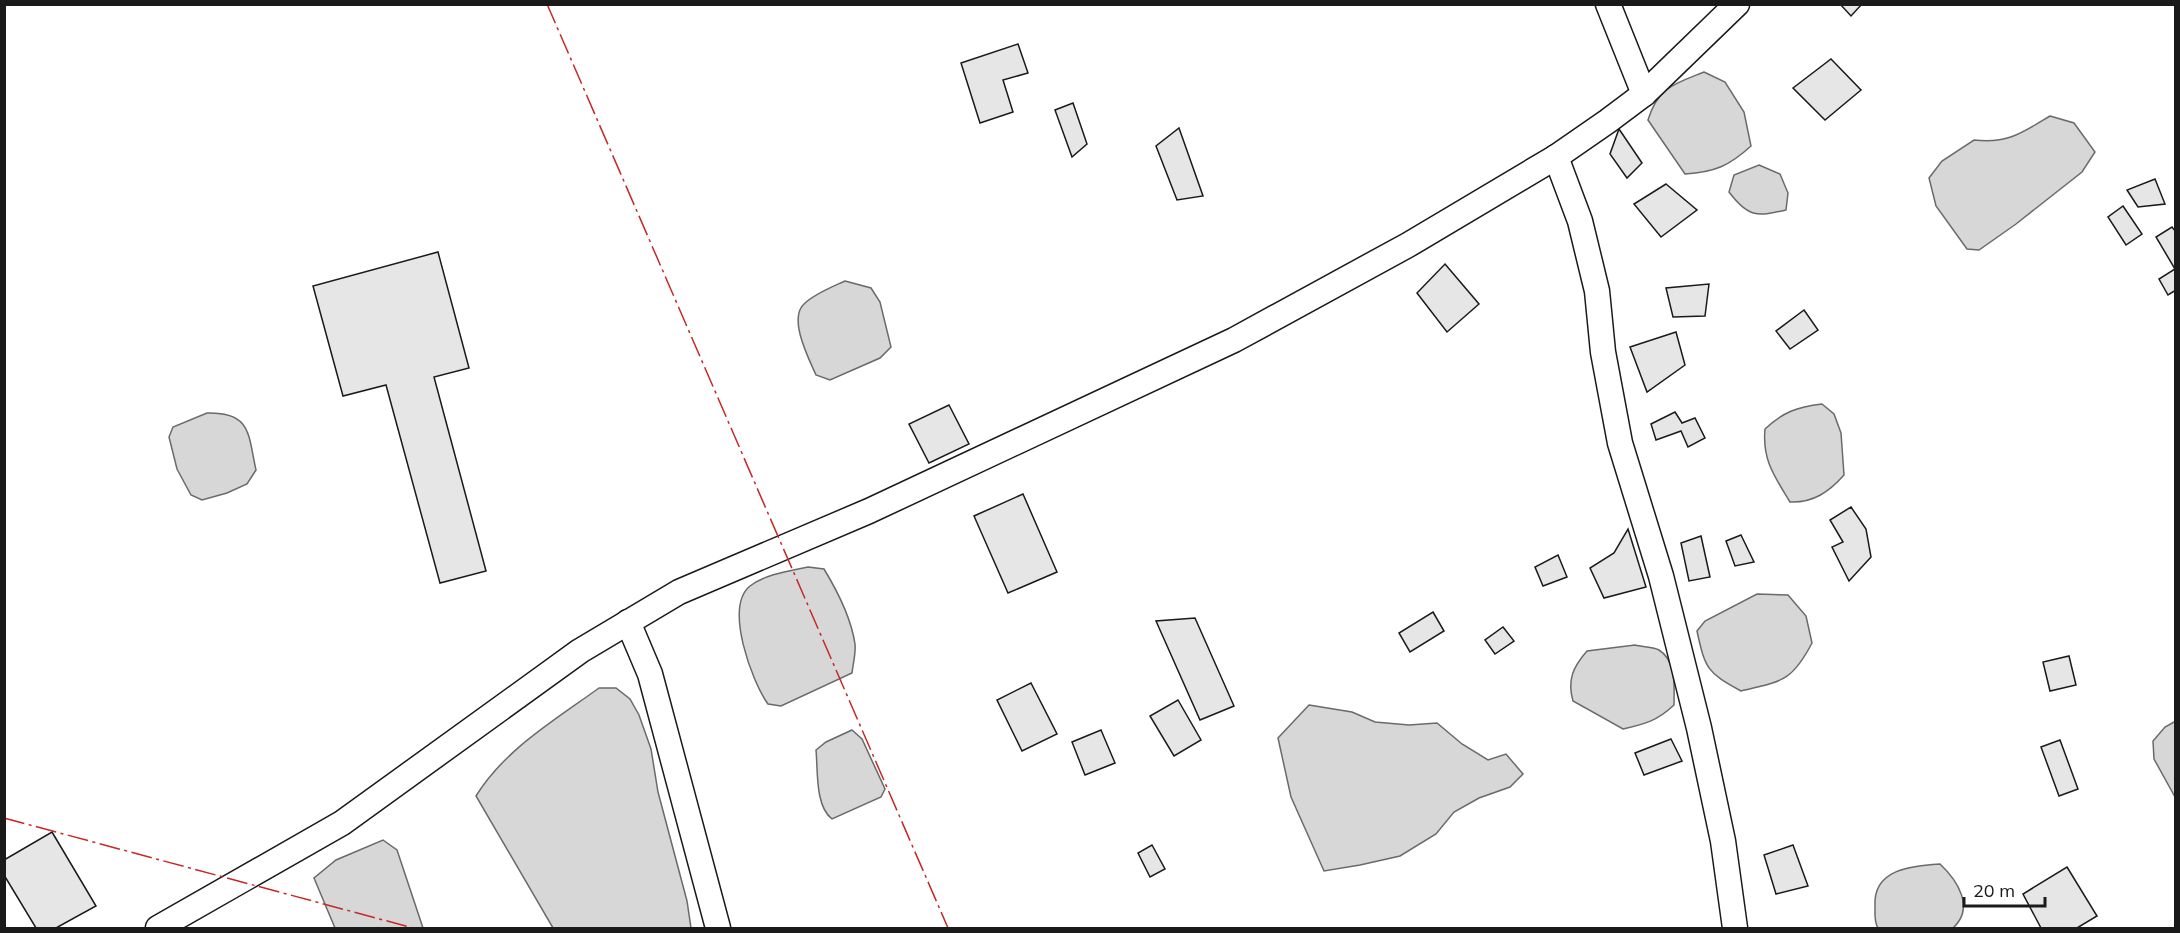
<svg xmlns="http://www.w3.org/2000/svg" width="2180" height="933" viewBox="0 0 2180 933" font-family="Mulish,sans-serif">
<rect width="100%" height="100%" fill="#fff"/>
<g fill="#d7d7d7" stroke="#6a6a6a" stroke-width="1.5">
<path d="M 1704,72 L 1725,82 L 1744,112 L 1751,146 C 1729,166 1715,172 1685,174 L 1648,120 C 1658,87 1674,84 1704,72 Z"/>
<path d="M 2050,116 L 2074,123 L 2095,152 L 2082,172 L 2016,224 L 1979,250 L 1967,249 L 1936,206 L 1929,178 L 1942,161 L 1974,140 C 2007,144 2022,133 2050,116 Z"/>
<path d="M 1759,165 L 1780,174 L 1788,193 L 1786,210 C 1756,217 1748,217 1729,192 L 1734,175 Z"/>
<path d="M 845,281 L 871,288 L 880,302 L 891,347 L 880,358 L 830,380 L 816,375 C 809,359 788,319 804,304 C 814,294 832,287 845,281 Z"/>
<path d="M 1822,404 L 1834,414 L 1841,433 L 1844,475 C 1829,492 1813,503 1790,502 C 1775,477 1762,460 1765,429 C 1783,412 1797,407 1822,404 Z"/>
<path d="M 207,413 C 252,412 248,435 256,470 L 247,484 L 227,493 L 202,500 L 191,495 L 177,469 L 169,437 L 173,427 Z"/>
<path d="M 808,567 L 824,569 C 838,592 851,617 855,644 C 856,653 853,664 852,673 L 781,706 L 768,704 C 752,682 724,607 750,586 C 766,574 789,571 808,567 Z"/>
<path d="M 1757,594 L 1788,595 L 1806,616 L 1812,643 C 1791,683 1781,681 1741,691 C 1707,673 1705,668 1697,631 L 1705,621 Z"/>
<path d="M 1635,645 C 1642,647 1654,647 1659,650 C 1677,661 1674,688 1674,705 C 1657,721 1645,724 1623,729 L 1573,701 C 1567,680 1573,667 1587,651 Z"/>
<path d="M 599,688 L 616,688 L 630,699 L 639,715 L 651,749 L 658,792 L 687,901 L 691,928 L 553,928 L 476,796 C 505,749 555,720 599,688 Z"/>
<path d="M 1309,705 L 1352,712 L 1375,722 L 1409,725 L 1437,723 L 1462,744 L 1488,760 L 1506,754 L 1523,774 L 1510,787 L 1479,798 L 1454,812 L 1436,834 L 1400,856 L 1360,865 L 1324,871 L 1291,797 L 1278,738 Z"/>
<path d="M 2174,722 L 2176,722 L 2175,797 L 2154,759 L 2153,741 L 2165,727 Z"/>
<path d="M 852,730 L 862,739 L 885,789 L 881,797 L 832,819 C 815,806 818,771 816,750 L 826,742 Z"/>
<path d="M 383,840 L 397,850 L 423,928 L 335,928 L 314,878 L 336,860 Z"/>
<path d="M 1940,864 C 1958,881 1975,908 1953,928 L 1878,928 C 1874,922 1875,914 1875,906 C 1873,869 1911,866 1940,864 Z"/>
</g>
<g fill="#e6e6e6" stroke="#1a1a1a" stroke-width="1.5">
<path d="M 1840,4 L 1862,4 L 1851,16 Z"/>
<path d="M 1018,44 L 1028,73 L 1003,80 L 1013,112 L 980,123 L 961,63 Z"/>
<path d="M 1831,59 L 1861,90 L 1825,120 L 1793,88 Z"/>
<path d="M 1073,103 L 1087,144 L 1072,157 L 1055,110 Z"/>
<path d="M 1179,128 L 1203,196 L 1177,200 L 1156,146 Z"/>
<path d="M 1619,129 L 1642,163 L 1627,178 L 1610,154 Z"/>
<path d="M 2155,179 L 2165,204 L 2138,207 L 2127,190 Z"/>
<path d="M 1666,184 L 1697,210 L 1661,237 L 1634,204 Z"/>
<path d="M 2123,206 L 2142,234 L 2126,245 L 2108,217 Z"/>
<path d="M 2172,227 L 2176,232 L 2176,290 L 2168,295 L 2159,279 L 2175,269 L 2156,237 Z"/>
<path d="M 438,252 L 469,368 L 434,377 L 486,571 L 440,583 L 386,385 L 343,396 L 313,286 Z"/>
<path d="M 1445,264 L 1479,304 L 1447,332 L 1417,293 Z"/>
<path d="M 1709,284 L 1705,316 L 1673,317 L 1666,288 Z"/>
<path d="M 1804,310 L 1818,330 L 1790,349 L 1776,331 Z"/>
<path d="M 1676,332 L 1685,365 L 1647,392 L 1630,347 Z"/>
<path d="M 949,405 L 969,444 L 929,463 L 909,424 Z"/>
<path d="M 1675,412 L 1682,423 L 1695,418 L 1705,438 L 1688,447 L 1681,431 L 1656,440 L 1651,424 Z"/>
<path d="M 1023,494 L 1057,572 L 1008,593 L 974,516 Z"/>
<path d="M 1851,507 L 1866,529 L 1871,557 L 1849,581 L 1832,547 L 1843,542 L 1830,520 Z"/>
<path d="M 1628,529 L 1646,587 L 1604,598 L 1590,568 L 1614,553 Z"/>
<path d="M 1741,535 L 1754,562 L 1735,566 L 1726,541 Z"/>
<path d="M 1701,536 L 1710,577 L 1689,581 L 1681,543 Z"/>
<path d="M 1558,555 L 1567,577 L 1543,586 L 1535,567 Z"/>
<path d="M 1433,612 L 1444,631 L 1410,652 L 1399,633 Z"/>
<path d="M 1195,618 L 1234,706 L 1200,720 L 1156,621 Z"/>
<path d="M 1503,627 L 1514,641 L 1495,654 L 1485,640 Z"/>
<path d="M 2069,656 L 2076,685 L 2050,691 L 2043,662 Z"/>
<path d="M 1031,683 L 1057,734 L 1022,751 L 997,700 Z"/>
<path d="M 1178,700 L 1201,740 L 1174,756 L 1150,716 Z"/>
<path d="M 1101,730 L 1115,763 L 1085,775 L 1072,742 Z"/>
<path d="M 1671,739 L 1682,761 L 1644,775 L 1635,753 Z"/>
<path d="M 2060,740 L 2078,789 L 2059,796 L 2041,747 Z"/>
<path d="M 52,832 L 96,906 L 56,928 L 36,928 L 4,875 L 4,860 Z"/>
<path d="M 1152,845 L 1165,869 L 1150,877 L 1138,853 Z"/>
<path d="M 1793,845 L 1808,886 L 1776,894 L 1764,855 Z"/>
<path d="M 2067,867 L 2097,916 L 2077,928 L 2041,928 L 2023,894 Z"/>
</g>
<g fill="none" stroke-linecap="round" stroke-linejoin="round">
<defs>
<g id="street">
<path d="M 1608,4 L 1644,94"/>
<path d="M 1556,157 L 1580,221 L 1597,291 L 1603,352 L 1620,443 L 1661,576 L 1699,728 L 1723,841 L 1735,928"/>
<path d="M 628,622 L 650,674 L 718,928"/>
<path d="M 158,928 L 342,823 L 580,651 L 679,592 L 869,511 L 1234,340 L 1408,245 L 1556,157 L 1608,121 L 1644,94 L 1737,4"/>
</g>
</defs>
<use href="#street" stroke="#1a1a1a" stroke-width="27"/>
<use href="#street" stroke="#fff" stroke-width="24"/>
<g stroke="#c62828" stroke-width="1.5" stroke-dasharray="21 4.5 3 4.5" stroke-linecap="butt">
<path d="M 547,4 L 948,928"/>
<path d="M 4,818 L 413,928"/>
</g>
</g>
<rect width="2180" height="933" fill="none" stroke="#1a1a1a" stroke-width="12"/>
<path d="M1964 897v9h81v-9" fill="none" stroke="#1a1a1a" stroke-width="3"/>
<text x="1973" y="897" font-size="18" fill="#1a1a1a" stroke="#ffffff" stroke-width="4.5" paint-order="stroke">20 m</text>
</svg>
